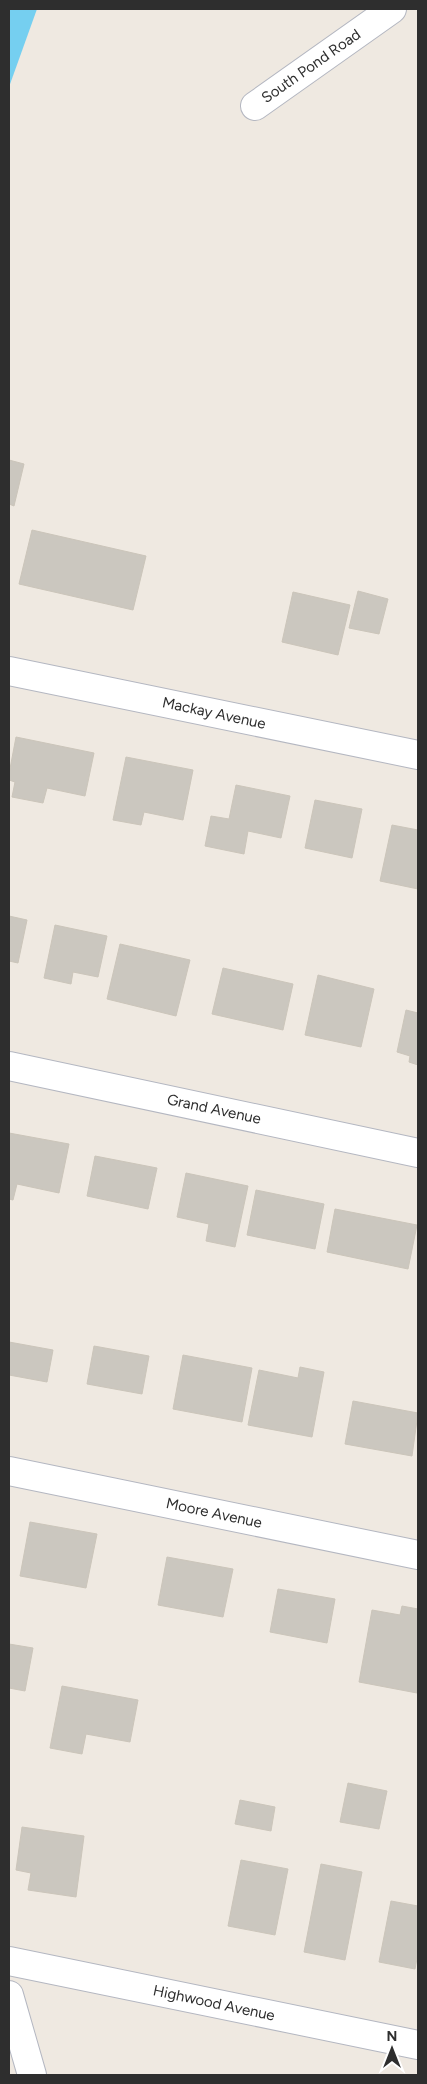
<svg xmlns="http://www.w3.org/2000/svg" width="427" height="2084" viewBox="0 0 427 2084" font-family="Figtree,sans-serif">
<rect width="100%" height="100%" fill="#efe9e1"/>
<path fill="#75cff0" d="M 9,9 L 37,9 L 9,87 Z"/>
<g fill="#cbc7bf" stroke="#cbc5ba">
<path d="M 9,460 L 24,464 L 14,506 L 9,504 Z"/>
<path d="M 32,530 L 146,556 L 133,610 L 19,584 Z"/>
<path d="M 358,591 L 388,599 L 379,634 L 349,628 Z"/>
<path d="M 293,592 L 350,605 L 338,655 L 282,642 Z"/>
<path d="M 16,737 L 94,753 L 85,796 L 47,788 L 43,803 L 12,797 L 15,782 L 9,780 L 9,774 Z"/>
<path d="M 126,757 L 193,770 L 183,820 L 144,812 L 141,825 L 113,820 Z"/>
<path d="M 236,785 L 290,796 L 281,838 L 248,831 L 244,854 L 205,846 L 211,816 L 229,819 Z"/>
<path d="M 315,800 L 362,809 L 352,858 L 305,848 Z"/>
<path d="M 392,825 L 418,830 L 418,889 L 380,881 Z"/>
<path d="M 9,916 L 27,920 L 18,963 L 9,961 Z"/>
<path d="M 55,925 L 107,936 L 98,977 L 73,972 L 71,984 L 44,978 Z"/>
<path d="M 120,944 L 190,960 L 176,1016 L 107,999 Z"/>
<path d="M 223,968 L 293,984 L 283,1030 L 212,1014 Z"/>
<path d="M 318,975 L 374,989 L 361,1047 L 305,1035 Z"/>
<path d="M 406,1010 L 418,1013 L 418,1065 L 409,1062 L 410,1056 L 397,1052 Z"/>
<path d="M 9,1133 L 69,1144 L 59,1193 L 17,1184 L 13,1200 L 9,1199 Z"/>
<path d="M 95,1156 L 157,1168 L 148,1209 L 87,1196 Z"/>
<path d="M 186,1173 L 248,1186 L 235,1247 L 206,1241 L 209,1224 L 177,1217 Z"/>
<path d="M 256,1190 L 324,1204 L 315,1249 L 247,1235 Z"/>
<path d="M 335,1209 L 417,1225 L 408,1269 L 327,1252 Z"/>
<path d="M 9,1342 L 53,1350 L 47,1382 L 9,1375 Z"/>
<path d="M 94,1346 L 149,1356 L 142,1394 L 87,1384 Z"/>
<path d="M 183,1355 L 252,1368 L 242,1422 L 173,1409 Z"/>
<path d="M 300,1367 L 324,1372 L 312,1437 L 248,1425 L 259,1370 L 298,1378 Z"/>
<path d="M 353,1401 L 418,1413 L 412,1456 L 345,1444 Z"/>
<path d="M 30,1522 L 97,1534 L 86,1588 L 20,1576 Z"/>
<path d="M 167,1557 L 233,1569 L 223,1617 L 158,1605 Z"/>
<path d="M 278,1589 L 335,1599 L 327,1643 L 270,1632 Z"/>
<path d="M 402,1606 L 418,1609 L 417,1693 L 359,1682 L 372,1610 L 400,1615 Z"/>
<path d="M 9,1644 L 33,1648 L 25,1691 L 9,1688 Z"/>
<path d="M 62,1686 L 138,1700 L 130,1742 L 86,1734 L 82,1754 L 50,1748 Z"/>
<path d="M 348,1783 L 387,1791 L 379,1829 L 340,1822 Z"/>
<path d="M 240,1800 L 275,1807 L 271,1831 L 235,1824 Z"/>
<path d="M 22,1827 L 84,1836 L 76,1897 L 28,1890 L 31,1873 L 16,1870 Z"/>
<path d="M 241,1860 L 288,1869 L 275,1935 L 228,1926 Z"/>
<path d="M 321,1864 L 362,1872 L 345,1960 L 304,1952 Z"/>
<path d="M 391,1901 L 418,1906 L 418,1953 L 415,1969 L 379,1962 Z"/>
</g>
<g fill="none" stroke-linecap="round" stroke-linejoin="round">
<defs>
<g id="minor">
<path d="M 255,106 L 392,9"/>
<path d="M 9,671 L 418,755"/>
<path d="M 9,1066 L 418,1153"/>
<path d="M 9,1471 L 418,1555"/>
<path d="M 9,1961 L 418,2045"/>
<path d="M 9,1995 L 32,2075"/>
</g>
</defs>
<use href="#minor" stroke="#b4b7c1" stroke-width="30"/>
<use href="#minor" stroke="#fff" stroke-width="28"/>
</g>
<g text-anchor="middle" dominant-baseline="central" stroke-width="5" stroke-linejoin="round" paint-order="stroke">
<g font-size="15" fill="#2e2e2e" stroke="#fff">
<text transform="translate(311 66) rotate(-35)">South Pond Road</text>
<text transform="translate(214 713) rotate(12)">Mackay Avenue</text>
<text transform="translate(214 1109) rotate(12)">Grand Avenue</text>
<text transform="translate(214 1513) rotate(12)">Moore Avenue</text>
<text transform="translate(214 2003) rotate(12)">Highwood Avenue</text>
</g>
</g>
<rect width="427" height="2084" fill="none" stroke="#2e2e2e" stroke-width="20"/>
<g transform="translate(392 2049)" stroke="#ffffff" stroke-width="4" paint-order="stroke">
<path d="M0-4L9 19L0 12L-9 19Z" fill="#2e2e2e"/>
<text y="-8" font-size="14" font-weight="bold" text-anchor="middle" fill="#2e2e2e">N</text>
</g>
</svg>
